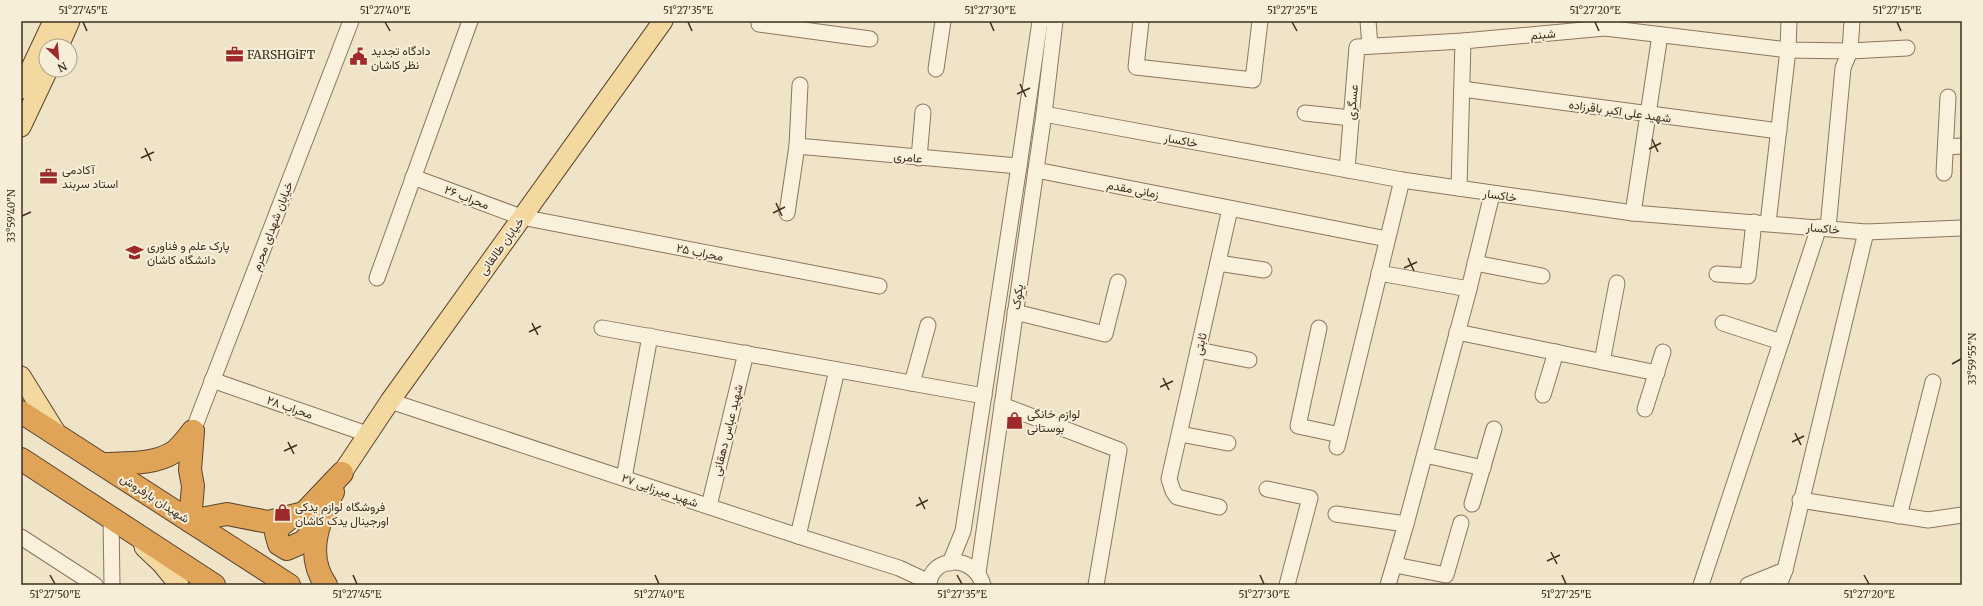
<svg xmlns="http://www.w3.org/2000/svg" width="1983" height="606" viewBox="0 0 1983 606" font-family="Merriweather,Vazirmatn,serif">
<rect width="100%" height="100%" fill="#f0e4c8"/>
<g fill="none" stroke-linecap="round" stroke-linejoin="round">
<defs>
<g id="minor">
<path d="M 759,21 L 759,24 L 870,39"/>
<path d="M 1141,21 L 1136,67 L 1253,80 L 1260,21"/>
<path d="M 1368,21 L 1370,46"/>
<path d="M 936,69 L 943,21"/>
<path d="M 1462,89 L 1779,131"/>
<path d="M 1305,113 L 1351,118"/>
<path d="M 1044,114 L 1402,180 L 1633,213 L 1866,232 L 1962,228"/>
<path d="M 797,146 L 1019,166"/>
<path d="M 1946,147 L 1962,146"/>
<path d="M 919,158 L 923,112"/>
<path d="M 1036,170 L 1387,239"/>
<path d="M 1347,170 L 1357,47 L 1463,41 L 1605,28 L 1788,50 L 1850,51 L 1907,48"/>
<path d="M 1944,173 L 1948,97"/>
<path d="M 413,177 L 521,217 L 879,286"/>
<path d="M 1459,188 L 1463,41"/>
<path d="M 787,213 L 797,146 L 800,85"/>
<path d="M 1633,213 L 1660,35"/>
<path d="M 1768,223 L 1788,50 L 1789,21"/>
<path d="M 1828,228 L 1843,68 L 1850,51 L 1852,21"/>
<path d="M 1218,263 L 1264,270"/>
<path d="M 1475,263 L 1542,276"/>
<path d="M 1379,273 L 1469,289"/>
<path d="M 1717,274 L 1748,276 L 1754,222"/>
<path d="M 377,278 L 470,21"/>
<path d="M 1015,312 L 1105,334 L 1118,282"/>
<path d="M 1723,323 L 1781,342"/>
<path d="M 602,328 L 984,396"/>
<path d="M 1319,328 L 1298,426 L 1340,435"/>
<path d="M 1457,332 L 1657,373"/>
<path d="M 1198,350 L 1249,360"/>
<path d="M 1602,362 L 1617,283"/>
<path d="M 212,380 L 367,434"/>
<path d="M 912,383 L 928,325"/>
<path d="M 1543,395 L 1556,352"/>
<path d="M 390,401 L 798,536 L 899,568 L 929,582"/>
<path d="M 1002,405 L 1119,450 L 1096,585"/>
<path d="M 1645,409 L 1663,352"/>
<path d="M 193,431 L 351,21"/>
<path d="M 1180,434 L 1228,443"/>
<path d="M 1337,447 L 1402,180"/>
<path d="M 1425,455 L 1483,468"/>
<path d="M 624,478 L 650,336"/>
<path d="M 1267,489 L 1310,498 L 1287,585"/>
<path d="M 1800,500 L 1928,520 L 1962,515"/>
<path d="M 1472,504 L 1494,429"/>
<path d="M 709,506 L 746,353"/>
<path d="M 1219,507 L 1177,497 L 1173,491 L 1169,479 L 1230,209"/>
<path d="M 1336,514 L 1406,524"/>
<path d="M 1899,516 L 1933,382"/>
<path d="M 111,519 L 112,585"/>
<path d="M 798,536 L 837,370"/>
<path d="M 21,537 L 95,585"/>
<path d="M 950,563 L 963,531 L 1019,166 L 1040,21"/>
<path d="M 1395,565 L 1446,575 L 1461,523"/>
<path d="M 978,573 L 1044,114 L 1055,21"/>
<path d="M 929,585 C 930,556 974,553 983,585"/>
<path d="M 1388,585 L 1406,524 L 1469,289 L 1492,194"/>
<path d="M 1701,585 L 1819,227"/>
<path d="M 1748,585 L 1785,570"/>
<path d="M 1779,585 L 1785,570 L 1866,232"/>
</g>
<g id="major">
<path d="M 59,46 L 70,21"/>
<path d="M 21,89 L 53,21"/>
<path d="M 21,127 L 48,70"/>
<path d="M 21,376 L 57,434"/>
<path d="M 342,473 L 390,401 L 663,21"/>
<path d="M 144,547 L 161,563 L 179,585"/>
</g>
<g id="highway">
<path d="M 21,412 L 289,585"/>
<path d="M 193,431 L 190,470 L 193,486 L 190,521 L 227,514 L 268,522 L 304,513 L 342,473"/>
<path d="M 21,459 L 214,585"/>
<path d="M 103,464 C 126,463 154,465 174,452 C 181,447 187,438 193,431"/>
<path d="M 290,518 L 281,525 L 276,533 L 279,544 L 287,549 L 303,542 L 317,527"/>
<path d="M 326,585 C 305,555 318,522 333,492"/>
</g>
</defs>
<use href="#minor" stroke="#8d765c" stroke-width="17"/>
<use href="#major" stroke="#5b4430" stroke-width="21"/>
<use href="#highway" stroke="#5b4430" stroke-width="24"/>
<use href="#minor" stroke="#faf1dc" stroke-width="15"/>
<use href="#major" stroke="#f3d9a0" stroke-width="19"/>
<use href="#highway" stroke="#e0a458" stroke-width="22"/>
</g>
<path fill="none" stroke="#3d2e20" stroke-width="1.5" d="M 83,22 L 87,31M 385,22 L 390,31M 688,22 L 692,31M 990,22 L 994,31M 1292,22 L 1297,31M 1595,22 L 1599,31M 1897,22 L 1901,31M 1020,84 L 1026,97M 1017,94 L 1030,88M 1652,139 L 1658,152M 145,148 L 151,161M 1649,149 L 1661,143M 141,158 L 154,152M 776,203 L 782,216M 773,213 L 785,207M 22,216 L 31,212M 1408,258 L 1414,271M 1404,268 L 1417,262M 532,323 L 538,335M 529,332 L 541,326M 1952,364 L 1961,359M 1163,378 L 1169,390M 1160,387 L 1173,381M 1795,433 L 1801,445M 288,442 L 294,454M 1792,442 L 1804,436M 284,451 L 297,445M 919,497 L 925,509M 916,506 L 928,500M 1551,552 L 1557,564M 1547,561 L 1560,555M 50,575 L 55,584M 353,575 L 357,584M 655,575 L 659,584M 957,575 L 962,584M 1260,575 L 1264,584M 1562,575 L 1566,584M 1864,575 L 1869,584"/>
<defs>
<symbol id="office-bare" viewBox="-9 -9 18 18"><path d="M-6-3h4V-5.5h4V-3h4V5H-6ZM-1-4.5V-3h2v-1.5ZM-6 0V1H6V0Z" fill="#9e2a2b" stroke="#f7eed8" stroke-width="2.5" paint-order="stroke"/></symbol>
<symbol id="civic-bare" viewBox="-9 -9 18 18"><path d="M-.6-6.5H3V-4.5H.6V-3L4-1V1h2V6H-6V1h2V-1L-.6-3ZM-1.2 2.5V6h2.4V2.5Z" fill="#9e2a2b" stroke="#f7eed8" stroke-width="2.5" paint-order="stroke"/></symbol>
<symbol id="university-bare" viewBox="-9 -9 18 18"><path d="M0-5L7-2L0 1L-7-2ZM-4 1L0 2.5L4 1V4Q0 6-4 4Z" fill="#9e2a2b" stroke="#f7eed8" stroke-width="2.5" paint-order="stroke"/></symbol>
<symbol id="shop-bare" viewBox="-9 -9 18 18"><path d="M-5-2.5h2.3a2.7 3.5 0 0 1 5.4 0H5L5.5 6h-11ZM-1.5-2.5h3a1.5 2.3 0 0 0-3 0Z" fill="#9e2a2b" stroke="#f7eed8" stroke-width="2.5" paint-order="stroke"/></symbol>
</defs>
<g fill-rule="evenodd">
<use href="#office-bare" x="222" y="42" width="25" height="25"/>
<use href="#civic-bare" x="346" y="44" width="25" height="25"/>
<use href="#office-bare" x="36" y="164" width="25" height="25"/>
<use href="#university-bare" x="122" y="240" width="25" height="25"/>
<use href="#shop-bare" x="1002" y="408" width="25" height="25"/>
<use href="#shop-bare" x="270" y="500" width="25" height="25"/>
</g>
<g text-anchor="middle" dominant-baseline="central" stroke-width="4" stroke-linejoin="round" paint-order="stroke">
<g font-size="12" fill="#3d2e20" stroke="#f7eed8">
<text transform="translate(1543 34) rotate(-5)">شبنم</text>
<text transform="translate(1352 102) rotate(-85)">عسگری</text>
<text transform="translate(1620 111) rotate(8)">شهید علی اکبر باقرزاده</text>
<text transform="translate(1181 140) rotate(10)">خاکسار</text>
<text transform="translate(908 157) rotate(6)">عامری</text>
<text transform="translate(1133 189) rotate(11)">زمانی مقدم</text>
<text transform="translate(1500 195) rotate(8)">خاکسار</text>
<text transform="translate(467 197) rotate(21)">محراب ۲۶</text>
<text transform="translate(272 226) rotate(-69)">خیابان شهدای محرم</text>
<text transform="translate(1823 228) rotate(5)">خاکسار</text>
<text transform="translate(501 246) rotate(-54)">خیابان طالقانی</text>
<text transform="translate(700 252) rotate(11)">محراب ۲۵</text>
<text transform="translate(1017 297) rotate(-82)">پکوک</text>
<text transform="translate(1200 344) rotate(-77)">ثابتی</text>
<text transform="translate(290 407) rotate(19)">محراب ۲۸</text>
<text transform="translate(727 430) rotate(-76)">شهید عباس دهقانی</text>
<text transform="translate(660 490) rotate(19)">شهید میرزایی ۲۷</text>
<text transform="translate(155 498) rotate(33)">شهیدان بارفروش</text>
</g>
<g font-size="12" fill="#3d2e20" stroke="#f7eed8" text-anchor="start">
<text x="371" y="50">دادگاه تجدید<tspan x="371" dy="14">نظر کاشان</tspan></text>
<text x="247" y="54">FARSHGiFT</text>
<text x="62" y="169">آکادمی<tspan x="62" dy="14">استاد سربند</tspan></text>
<text x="147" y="245">پارک علم و فناوری<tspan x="147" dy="14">دانشگاه کاشان</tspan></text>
<text x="1027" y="413">لوازم خانگی<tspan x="1027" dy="14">بوستانی</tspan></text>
<text x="295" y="506">فروشگاه لوازم یدکی<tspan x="295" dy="14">اورجینال یدک کاشان</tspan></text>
</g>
</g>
<rect width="1983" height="606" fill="none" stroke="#f7eed8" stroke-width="44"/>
<g transform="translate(58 58) rotate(154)"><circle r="19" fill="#f7eed8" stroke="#ada18e"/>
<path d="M0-3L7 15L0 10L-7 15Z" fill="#9e2a2b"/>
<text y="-6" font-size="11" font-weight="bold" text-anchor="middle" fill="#3d2e20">N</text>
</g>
<rect x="22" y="22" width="1939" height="562" fill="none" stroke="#3d2e20" stroke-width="1.5"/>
<g font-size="10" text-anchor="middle" fill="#3d2e20">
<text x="83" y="14">51°27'45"E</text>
<text x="385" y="14">51°27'40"E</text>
<text x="688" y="14">51°27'35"E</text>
<text x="990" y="14">51°27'30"E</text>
<text x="1292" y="14">51°27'25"E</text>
<text x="1595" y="14">51°27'20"E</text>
<text x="1897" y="14">51°27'15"E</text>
<text transform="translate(11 216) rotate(-90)" y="4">33°59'40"N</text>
<text transform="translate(1972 359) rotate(-90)" y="4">33°59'55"N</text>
<text x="55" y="598">51°27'50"E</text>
<text x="357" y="598">51°27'45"E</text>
<text x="659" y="598">51°27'40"E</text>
<text x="962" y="598">51°27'35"E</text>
<text x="1264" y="598">51°27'30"E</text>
<text x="1566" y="598">51°27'25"E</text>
<text x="1869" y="598">51°27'20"E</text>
</g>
</svg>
